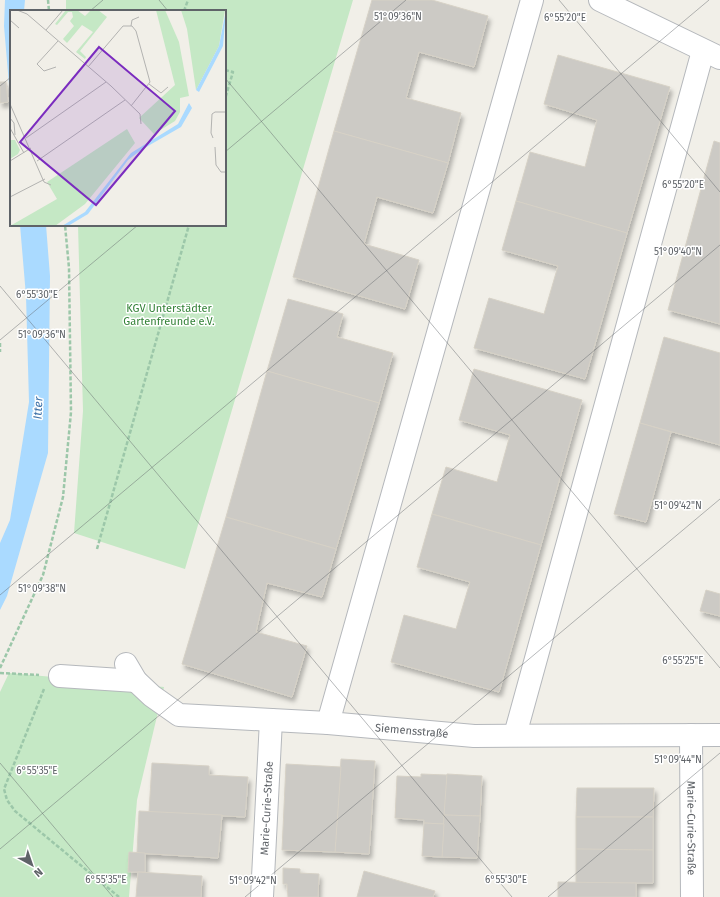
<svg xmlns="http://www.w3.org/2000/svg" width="720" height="897" viewBox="0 0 720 897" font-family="'Fira Sans',sans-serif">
<defs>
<filter id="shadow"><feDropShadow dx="2.5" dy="4.5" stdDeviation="2" flood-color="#0004"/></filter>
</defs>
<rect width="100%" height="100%" fill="#f1efe8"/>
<g fill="#c5e8c5">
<path d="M 66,0 L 353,0 L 185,569 L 74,533 L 83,411 L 78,225 L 225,225 L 225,11 L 66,11 Z"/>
<path d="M 9,673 L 164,687 L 137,800 L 129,897 L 0,897 L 0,692 Z"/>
</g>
<g fill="#aadaff">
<path d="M 5,0 L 25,0 L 24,11 L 11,11 L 11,108 L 4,26 Z"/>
<path d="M 20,225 L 46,225 L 50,276 L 48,453 L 7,596 L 0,610 L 0,543 L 10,520 L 29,402 L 26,296 Z"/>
</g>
<g fill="#cccac5" stroke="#d6d1c6" filter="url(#shadow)">
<path d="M 372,0 L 432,0 L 488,16 L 474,67 L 419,52 L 406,98 L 461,113 L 448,163 L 334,131 Z"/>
<path d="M 558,55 L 670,87 L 627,233 L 516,201 L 530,152 L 585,167 L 597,120 L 544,104 Z"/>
<path d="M 0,82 L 6,82 L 8,102 L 0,103 Z"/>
<path d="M 334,131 L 448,163 L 433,213 L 377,197 L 364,244 L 419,260 L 405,309 L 293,277 Z"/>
<path d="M 714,141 L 720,143 L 720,324 L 668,310 Z"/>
<path d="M 516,201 L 627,233 L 585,379 L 474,348 L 489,298 L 544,314 L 558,266 L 502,250 Z"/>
<path d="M 288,299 L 343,314 L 337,337 L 393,353 L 379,403 L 267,371 Z"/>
<path d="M 664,337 L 720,353 L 720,445 L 640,423 Z"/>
<path d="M 474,369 L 582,400 L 541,545 L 432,514 L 446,467 L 497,482 L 510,435 L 459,420 Z"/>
<path d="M 267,371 L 379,403 L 336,549 L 226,517 Z"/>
<path d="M 640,423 L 671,432 L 646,522 L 614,514 Z"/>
<path d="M 432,514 L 541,545 L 499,692 L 391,662 L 404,615 L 456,629 L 470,582 L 417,567 Z"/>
<path d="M 226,517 L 336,549 L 322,597 L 267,583 L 256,632 L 307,646 L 292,697 L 182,664 Z"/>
<path d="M 706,590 L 720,594 L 720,616 L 700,611 Z"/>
<path d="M 341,759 L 375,761 L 369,854 L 335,852 Z"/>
<path d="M 152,763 L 209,766 L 209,775 L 248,777 L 245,817 L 149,812 Z"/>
<path d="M 286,764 L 341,767 L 335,852 L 282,850 Z"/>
<path d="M 421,774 L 447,775 L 444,824 L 424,823 L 424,820 L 395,818 L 397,776 L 421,777 Z"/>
<path d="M 447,774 L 482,776 L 480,816 L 444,815 Z"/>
<path d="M 577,788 L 654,788 L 653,817 L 576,817 Z"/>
<path d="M 139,811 L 222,815 L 218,858 L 137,853 Z"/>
<path d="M 444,815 L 480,816 L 477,858 L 442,857 Z"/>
<path d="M 576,817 L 653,817 L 653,850 L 576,849 Z"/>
<path d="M 424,823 L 444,824 L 442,857 L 422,856 Z"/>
<path d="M 576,849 L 653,850 L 653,883 L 576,883 Z"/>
<path d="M 129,852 L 145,853 L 145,872 L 128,872 Z"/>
<path d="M 283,868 L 300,869 L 300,873 L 319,874 L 318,897 L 288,897 L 287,884 L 283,884 Z"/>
<path d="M 364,871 L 435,891 L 433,897 L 357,897 Z"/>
<path d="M 138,872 L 202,876 L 201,897 L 136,897 Z"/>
<path d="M 558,882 L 636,883 L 636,897 L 558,897 Z"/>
</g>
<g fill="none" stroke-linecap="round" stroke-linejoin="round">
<defs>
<g id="minor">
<path d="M 600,0 L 720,58"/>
<path id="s1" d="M 126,664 L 136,681 L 152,696 L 179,715 L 328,723 L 474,736 L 720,735"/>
<path d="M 60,676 L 136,681"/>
<path d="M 328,723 L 532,0"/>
<path d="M 515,735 L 703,51"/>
<path id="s2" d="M 691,735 L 692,897"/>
<path id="s3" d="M 262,897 L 271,720"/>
</g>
</defs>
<use href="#minor" stroke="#b5b8bc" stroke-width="24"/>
<g stroke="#9cc7a9" stroke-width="2.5" stroke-dasharray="4 2" stroke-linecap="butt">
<path d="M 48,0 L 49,11"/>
<path d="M 184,11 L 188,0"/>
<path d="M 225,70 L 233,72 L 225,99"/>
<path d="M 0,343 L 0,352"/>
<path d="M 97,549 L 189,225"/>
<path d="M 0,668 L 43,575 L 63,497 L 71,412 L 69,268 L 65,225"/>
<path d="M 0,673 L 39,675"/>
<path d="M 44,689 L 4,789 L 7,800 L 15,811 L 119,897"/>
</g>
<use href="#minor" stroke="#fff" stroke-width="22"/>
</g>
<path fill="none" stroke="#5f6368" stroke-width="1" stroke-opacity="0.45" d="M 159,0 L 168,11M 559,0 L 720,192M 90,11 L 103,0M 225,78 L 720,668M 0,86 L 11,77M 225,152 L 406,0M 0,286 L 512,897M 0,340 L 138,225M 0,595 L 709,0M 0,763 L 113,897M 0,849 L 720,245M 245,897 L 720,499M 548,897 L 720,753"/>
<g text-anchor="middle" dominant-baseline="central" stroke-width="3" stroke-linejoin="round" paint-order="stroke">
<g font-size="11" fill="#348238" stroke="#fff">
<text x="169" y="308">KGV Unterstädter<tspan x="169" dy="13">Gartenfreunde e.V.</tspan></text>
</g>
<g font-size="11" fill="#5f6368" stroke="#fff">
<text stroke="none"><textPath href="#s1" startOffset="308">Siemensstraße</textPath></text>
<text stroke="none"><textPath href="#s3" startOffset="89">Marie-Curie-Straße</textPath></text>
<text stroke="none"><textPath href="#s2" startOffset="93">Marie-Curie-Straße</textPath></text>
</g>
<g font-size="12" font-style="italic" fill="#4174aa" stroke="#fff">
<text transform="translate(38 408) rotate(-87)">Itter</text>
</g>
</g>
<g transform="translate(10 10)">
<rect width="216" height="216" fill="#f1efe8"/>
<path d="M 56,0 L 67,0 L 75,6 L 81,0 L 88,0 L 97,7 L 70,41 L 76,47 L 75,49 L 66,42 L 83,22 L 72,15 L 57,33 L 53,29 L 64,16 L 60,11 L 63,7 L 62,2 L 58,2 L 47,15 L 45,14 ZM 146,0 L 155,0 L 169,32 L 179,86 L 170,88 L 170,102 L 165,111 L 144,124 L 129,108 L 165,75 ZM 171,0 L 215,0 L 209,36 L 186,80 L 177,19 ZM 117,119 L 125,133 L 75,194 L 45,216 L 0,216 L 47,189 L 37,172 ZM 0,130 L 5,130 L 10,140 L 8,144 L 0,149 Z" fill="#c5e8c5"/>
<path d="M 216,0 L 213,36 L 189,82 L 186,80 L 209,36 ZM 179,93 L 182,98 L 171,117 L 131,140 L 118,150 L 78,204 L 58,216 L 52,216 L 75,202 L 121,143 L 168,114 Z" fill="#aadaff"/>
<path fill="none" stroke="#b3b3b1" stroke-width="1" d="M 7,0 L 17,4 L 101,76 L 130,104 L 131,114M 0,10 L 9,18M 121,16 L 122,10 L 129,7M 36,20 L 53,0M 46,57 L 34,61 L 27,54 L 48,31M 78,57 L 113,16 L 122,16 L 126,21 L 140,72 L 121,96M 139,74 L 151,83 L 158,77M 0,94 L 34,172 L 41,175M 0,108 L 4,113 L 5,125M 0,118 L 14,143M 16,128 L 96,72M 203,128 L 201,123 L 202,104 L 205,102 L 216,102M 205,137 L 206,155 L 211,162 L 216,162M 0,151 L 21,138M 27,151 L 115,90M 0,187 L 35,169"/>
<path fill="#7b2cbf" fill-opacity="0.15" stroke="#7b2cbf" stroke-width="2" d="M 89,37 L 165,101 L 86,195 L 10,132 Z"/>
<rect width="216" height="216" fill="none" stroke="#5f6368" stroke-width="2"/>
</g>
<g font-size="10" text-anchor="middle" fill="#5f6368" stroke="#fff" stroke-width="3" stroke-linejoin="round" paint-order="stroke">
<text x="398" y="20">51°09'36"N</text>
<text x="565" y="21">6°55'20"E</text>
<text x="683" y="188">6°55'20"E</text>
<text x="678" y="255">51°09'40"N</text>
<text x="37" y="298">6°55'30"E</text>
<text x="42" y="338">51°09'36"N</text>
<text x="678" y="509">51°09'42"N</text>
<text x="42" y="592">51°09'38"N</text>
<text x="683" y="664">6°55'25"E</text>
<text x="678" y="763">51°09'44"N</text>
<text x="37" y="774">6°55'35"E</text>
<text x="106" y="883">6°55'35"E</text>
<text x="506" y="883">6°55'30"E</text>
<text x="253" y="884">51°09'42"N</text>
</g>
<g transform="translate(32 865) rotate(140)" stroke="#ffffff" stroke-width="3" paint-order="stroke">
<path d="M0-3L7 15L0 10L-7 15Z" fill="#5f6368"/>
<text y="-6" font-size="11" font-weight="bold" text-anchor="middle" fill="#5f6368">N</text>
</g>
</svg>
